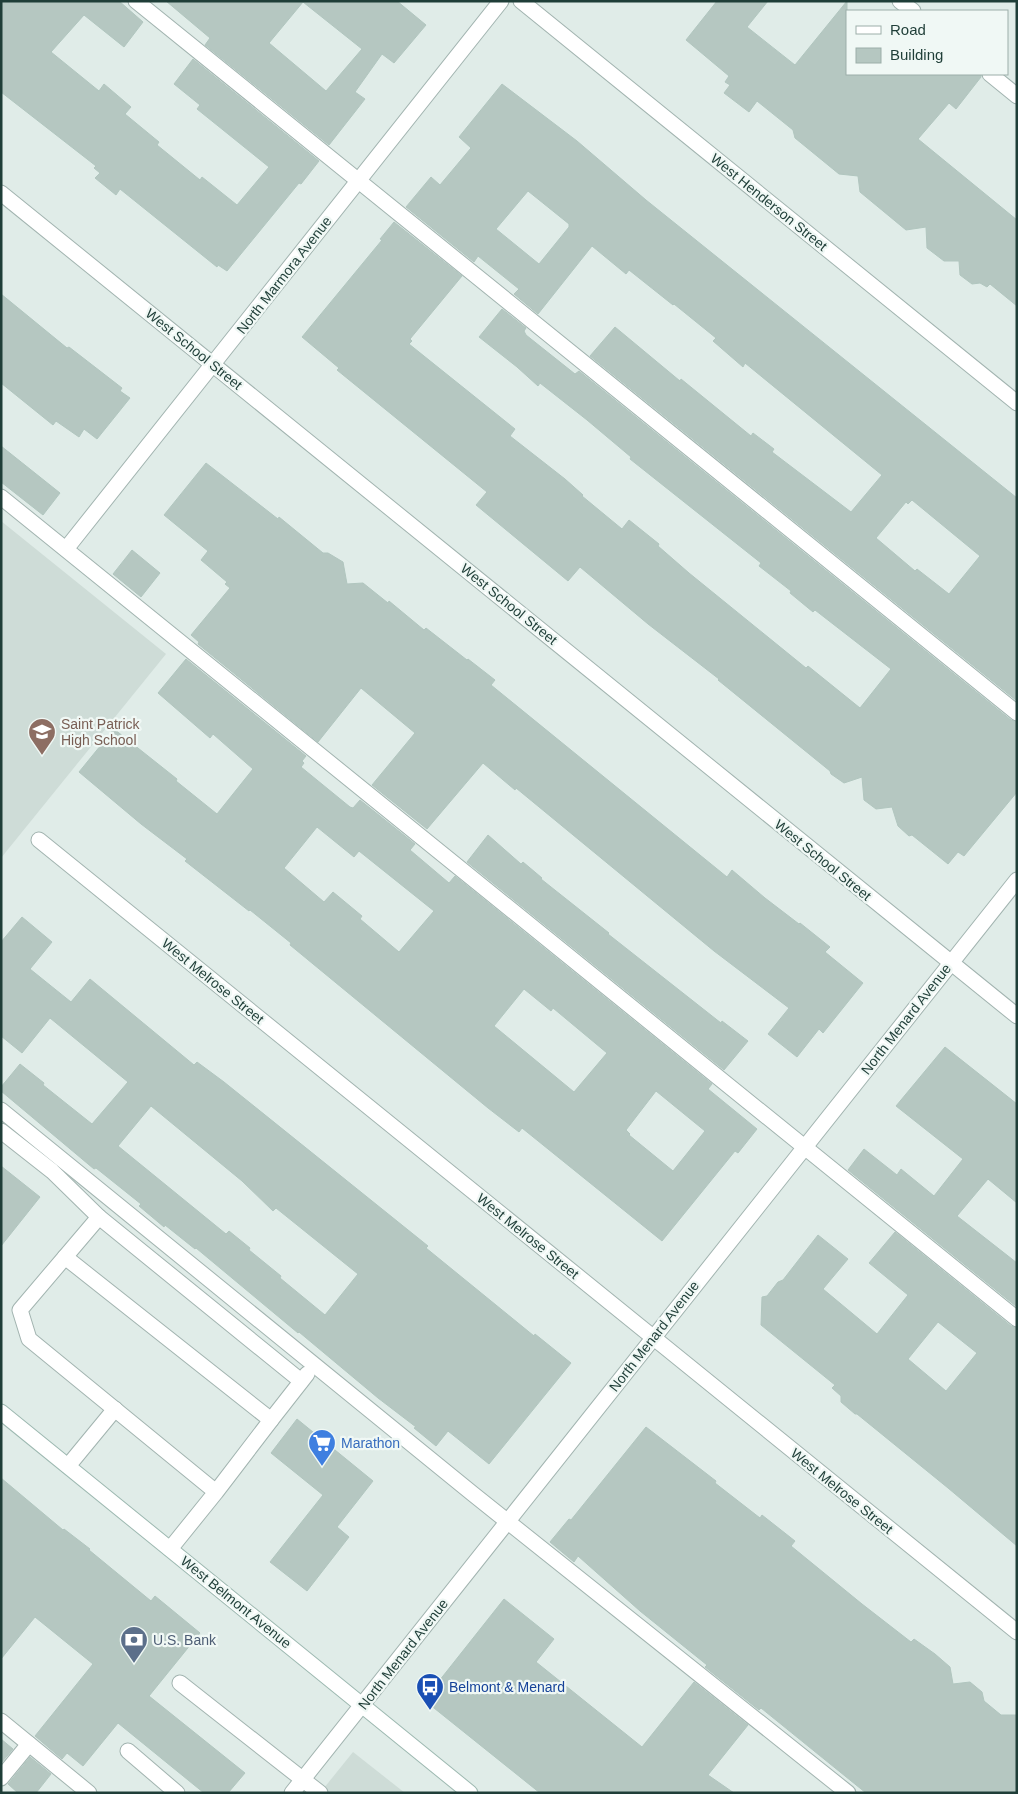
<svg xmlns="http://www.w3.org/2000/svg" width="1018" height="1794" viewBox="0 0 1018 1794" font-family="Arial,sans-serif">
<rect width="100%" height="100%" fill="#e0ece8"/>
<g fill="#cedcd7">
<path d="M 1,521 L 166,654 L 1,858 Z"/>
<path d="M 353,1752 L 405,1793 L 320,1793 Z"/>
</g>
<g fill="#b5c7c1" stroke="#b1c6bf" fill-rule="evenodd">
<path d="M 1,1 L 119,1 L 143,22 L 124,47 L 84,15 L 51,52 L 99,91 L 104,84 L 131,107 L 125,114 L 159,142 L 157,145 L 200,180 L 202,177 L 237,205 L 269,167 L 197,109 L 200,105 L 174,84 L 193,59 L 319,161 L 301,184 L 299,183 L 227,271 L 218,265 L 217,267 L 120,189 L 116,195 L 95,178 L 100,173 L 94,168 L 96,166 L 1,92 Z"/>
<path d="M 166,1 L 397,1 L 426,25 L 394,63 L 382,54 L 355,92 L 365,99 L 329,145 L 205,45 L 210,38 ZM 303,2 L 362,49 L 326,91 L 269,43 Z"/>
<path d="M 717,1 L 768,1 L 747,27 L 795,65 L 847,1 L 847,74 L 981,74 L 981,77 L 956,109 L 949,103 L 918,139 L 1017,220 L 1017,306 L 990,284 L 987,287 L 980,283 L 972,284 L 960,275 L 959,261 L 944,261 L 927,248 L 926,227 L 906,230 L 860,192 L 858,176 L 839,174 L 795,138 L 793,130 L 757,101 L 749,112 L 724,93 L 730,85 L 725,82 L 729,76 L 686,40 Z"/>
<path d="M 502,84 L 577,141 L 646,200 L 1017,498 L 1017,701 L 590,356 L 615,327 L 680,381 L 681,379 L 751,436 L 753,433 L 774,449 L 772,452 L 851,512 L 882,475 L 745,363 L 743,367 L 713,341 L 716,338 L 674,304 L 673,305 L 629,270 L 626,274 L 592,246 L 538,314 L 514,294 L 519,289 L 478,256 L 474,262 L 406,207 L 431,177 L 440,185 L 471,148 L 459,137 ZM 528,191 L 569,224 L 569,227 L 539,264 L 496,229 ZM 912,500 L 980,556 L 949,594 L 917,569 L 915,571 L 876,538 L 906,502 L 908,504 Z"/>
<path d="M 394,222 L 462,276 L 410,339 L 412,341 L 409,344 L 515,429 L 510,436 L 565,479 L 583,495 L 582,496 L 622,529 L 629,520 L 659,544 L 658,546 L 689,573 L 806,668 L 808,666 L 860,708 L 891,669 L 815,610 L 813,612 L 790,593 L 791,591 L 759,566 L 761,563 L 630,459 L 631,457 L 587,420 L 540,383 L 538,386 L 517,367 L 479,337 L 502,309 L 526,328 L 524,331 L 526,335 L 575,374 L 579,371 L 1011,720 L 1017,722 L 1017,792 L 964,856 L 958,852 L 948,864 L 912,835 L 909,836 L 898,826 L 892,807 L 876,809 L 864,800 L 862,777 L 844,783 L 831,774 L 830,771 L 718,680 L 719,679 L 648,624 L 580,567 L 568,581 L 476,505 L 487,492 L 337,370 L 339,368 L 302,337 L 382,240 L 380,239 Z"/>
<path d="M 1,294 L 67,348 L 69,347 L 122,388 L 120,391 L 130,398 L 97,439 L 84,429 L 79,437 L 56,421 L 53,425 L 1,383 Z"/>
<path d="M 1,446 L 60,493 L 43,515 L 1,482 Z"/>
<path d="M 206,463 L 278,519 L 279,517 L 323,553 L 328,553 L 343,562 L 347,584 L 363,583 L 388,603 L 389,601 L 424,630 L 426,628 L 467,660 L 468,659 L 495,680 L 491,685 L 727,877 L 732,870 L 765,898 L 799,924 L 800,923 L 830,947 L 825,952 L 863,983 L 823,1033 L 819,1029 L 797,1057 L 768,1034 L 789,1008 L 714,951 L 516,788 L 515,790 L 483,763 L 427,829 L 372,785 L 415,733 L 361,688 L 318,742 L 198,644 L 199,642 L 191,635 L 230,588 L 225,584 L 227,582 L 201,560 L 208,551 L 164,515 Z"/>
<path d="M 132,550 L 160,573 L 141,597 L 113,574 Z"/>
<path d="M 186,659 L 306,756 L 302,761 L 304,763 L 301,767 L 350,807 L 353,808 L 360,800 L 415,844 L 410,850 L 449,883 L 455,876 L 712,1084 L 708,1089 L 757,1129 L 738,1153 L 735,1151 L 662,1241 L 522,1128 L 519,1132 L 488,1108 L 290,945 L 291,943 L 250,910 L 249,911 L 185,861 L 187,859 L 141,824 L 79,772 L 114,729 L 177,779 L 176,781 L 217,814 L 253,769 L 213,734 L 210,738 L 158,693 ZM 317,827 L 354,857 L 359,851 L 434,911 L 399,952 L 360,919 L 362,916 L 333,892 L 324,902 L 284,868 ZM 524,989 L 551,1011 L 553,1008 L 607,1053 L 574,1092 L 494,1026 ZM 656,1091 L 705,1131 L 673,1171 L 629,1135 L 630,1134 L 626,1130 Z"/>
<path d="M 488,835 L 521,864 L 523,862 L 542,878 L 541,879 L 609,933 L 608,934 L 721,1023 L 722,1021 L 748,1041 L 724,1070 L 467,862 Z"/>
<path d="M 22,917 L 52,942 L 30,969 L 71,1002 L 90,979 L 194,1065 L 197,1062 L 224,1082 L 428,1246 L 426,1248 L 534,1336 L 535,1334 L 571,1363 L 489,1464 L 448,1431 L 436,1446 L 414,1428 L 416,1427 L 378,1398 L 299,1332 L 298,1333 L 196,1248 L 195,1249 L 165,1225 L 164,1227 L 139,1206 L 141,1204 L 96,1168 L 94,1169 L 1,1091 L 1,1087 L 20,1064 L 44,1083 L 43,1085 L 92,1124 L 128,1082 L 50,1018 L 22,1053 L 1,1036 L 1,942 ZM 151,1106 L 242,1181 L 273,1211 L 276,1208 L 358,1274 L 325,1315 L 280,1278 L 281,1276 L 249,1250 L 250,1248 L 229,1231 L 226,1234 L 118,1146 Z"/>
<path d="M 945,1047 L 1017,1104 L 1017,1203 L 988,1179 L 957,1216 L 1017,1263 L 1017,1307 L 848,1170 L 864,1149 L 897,1175 L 901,1169 L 934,1196 L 963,1159 L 896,1106 Z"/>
<path d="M 1,1166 L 40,1197 L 1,1246 Z"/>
<path d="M 895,1232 L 1011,1326 L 1017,1328 L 1017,1546 L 948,1488 L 857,1414 L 855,1414 L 841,1402 L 841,1396 L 832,1388 L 835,1385 L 761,1325 L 762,1297 L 767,1296 L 778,1282 L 783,1280 L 818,1235 L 848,1259 L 823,1289 L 877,1334 L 908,1295 L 869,1263 ZM 938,1322 L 977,1353 L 946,1391 L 908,1359 Z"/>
<path d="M 297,1419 L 373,1481 L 337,1527 L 349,1537 L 307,1591 L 270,1562 L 323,1495 L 271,1453 Z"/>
<path d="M 646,1427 L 716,1481 L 715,1483 L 760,1518 L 762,1515 L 795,1541 L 791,1546 L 862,1604 L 911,1642 L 914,1639 L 935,1654 L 950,1667 L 953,1684 L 970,1682 L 982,1692 L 984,1701 L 1001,1715 L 1017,1715 L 1017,1793 L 866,1793 L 761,1708 L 759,1710 L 705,1667 L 707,1665 L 640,1611 L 578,1556 L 574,1562 L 550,1542 L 569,1519 L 571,1520 Z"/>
<path d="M 1,1478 L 63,1530 L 64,1529 L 90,1549 L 89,1550 L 151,1601 L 155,1596 L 200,1633 L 149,1696 L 245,1773 L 228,1793 L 204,1793 L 118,1723 L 83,1766 L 67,1753 L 62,1759 L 35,1736 L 93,1664 L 35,1617 L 1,1659 Z"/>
<path d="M 504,1599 L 554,1639 L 536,1662 L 642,1747 L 694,1682 L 748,1725 L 708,1775 L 734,1793 L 540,1793 L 424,1700 Z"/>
<path d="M 1,1739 L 13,1749 L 1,1763 Z"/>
<path d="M 30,1757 L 51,1774 L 36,1793 L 18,1793 L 8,1784 Z"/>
</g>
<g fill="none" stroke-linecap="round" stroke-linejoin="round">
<defs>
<g id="service">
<path d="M 136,1 L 1017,713"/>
<path d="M 900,1 L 913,11"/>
<path d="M 990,74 L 1017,96"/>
<path d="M 1,497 L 1017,1319"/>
<path d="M 1,1110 L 473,1494 L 848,1793"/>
<path d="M 1,1131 L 52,1171 L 99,1217"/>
<path d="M 65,1257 L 99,1217 L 301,1381"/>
<path d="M 271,1420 L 307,1374"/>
<path d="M 68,1466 L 115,1409"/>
<path d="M 170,1549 L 216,1492 L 271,1420 L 65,1257 L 20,1310 L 29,1339 L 216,1492"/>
<path d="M 180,1683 L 320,1793"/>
<path d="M 1,1721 L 89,1793"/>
<path d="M 128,1751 L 177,1793"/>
<path d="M 1,1778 L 29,1744"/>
</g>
<g id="minor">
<path d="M 521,1 L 1017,403"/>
<path d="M 1,193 L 1017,1016"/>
<path d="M 66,549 L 501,1"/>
<path d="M 39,840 L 1017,1632"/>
<path d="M 292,1793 L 1017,880"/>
</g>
<path id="secondary" d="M 1,1412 L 470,1793"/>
</defs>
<use href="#service" stroke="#a2b4b0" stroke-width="17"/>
<use href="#minor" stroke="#a2b4b0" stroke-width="17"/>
<use href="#secondary" stroke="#9db9b1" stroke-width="17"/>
<use href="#service" stroke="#fff" stroke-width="15"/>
<use href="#minor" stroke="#fff" stroke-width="15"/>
<use href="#secondary" stroke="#fff" stroke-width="15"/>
</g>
<defs>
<symbol id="school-pin" viewBox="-11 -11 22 30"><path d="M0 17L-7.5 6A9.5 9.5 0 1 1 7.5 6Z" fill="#8d6e63" stroke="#f0f8f5"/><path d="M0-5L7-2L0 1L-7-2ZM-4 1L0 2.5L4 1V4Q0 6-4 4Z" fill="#fff"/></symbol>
<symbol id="supermarket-pin" viewBox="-11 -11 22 30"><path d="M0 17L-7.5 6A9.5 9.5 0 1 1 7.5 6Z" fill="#3f7fe0" stroke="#f0f8f5"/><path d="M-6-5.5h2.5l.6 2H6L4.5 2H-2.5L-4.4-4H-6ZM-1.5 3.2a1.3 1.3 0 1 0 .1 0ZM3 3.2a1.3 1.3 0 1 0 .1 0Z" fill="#fff"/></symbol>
<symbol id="bank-pin" viewBox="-11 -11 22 30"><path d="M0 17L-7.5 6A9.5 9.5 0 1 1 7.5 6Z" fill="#5c6f8a" stroke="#f0f8f5"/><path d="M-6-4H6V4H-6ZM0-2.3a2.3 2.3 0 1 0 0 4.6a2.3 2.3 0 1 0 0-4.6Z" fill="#fff"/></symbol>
<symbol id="bus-pin" viewBox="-11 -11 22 30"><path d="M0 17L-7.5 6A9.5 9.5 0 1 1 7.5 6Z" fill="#1a4fb4" stroke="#f0f8f5"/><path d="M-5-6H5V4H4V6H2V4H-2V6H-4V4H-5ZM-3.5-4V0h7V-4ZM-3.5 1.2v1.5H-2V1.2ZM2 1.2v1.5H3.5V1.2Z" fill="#fff"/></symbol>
</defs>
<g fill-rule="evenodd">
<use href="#school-pin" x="26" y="716" width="32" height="43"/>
<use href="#supermarket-pin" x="306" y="1427" width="32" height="43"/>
<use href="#bank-pin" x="118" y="1624" width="32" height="43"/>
<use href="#bus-pin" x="414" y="1671" width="32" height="43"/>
</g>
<g text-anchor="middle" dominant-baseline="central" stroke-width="4.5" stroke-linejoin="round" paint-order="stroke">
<g font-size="14" fill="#1f3e38" stroke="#f0f8f5">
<text transform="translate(769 202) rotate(39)">West Henderson Street</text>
<text transform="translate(284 275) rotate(-52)">North Marmora Avenue</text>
<text transform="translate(194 349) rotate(39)">West School Street</text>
<text transform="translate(509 604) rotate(39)">West School Street</text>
<text transform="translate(823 860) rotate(39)">West School Street</text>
<text transform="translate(213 981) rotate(39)">West Melrose Street</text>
<text transform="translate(906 1019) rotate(-52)">North Menard Avenue</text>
<text transform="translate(528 1236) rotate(39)">West Melrose Street</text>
<text transform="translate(654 1336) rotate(-52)">North Menard Avenue</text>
<text transform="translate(842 1491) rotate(39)">West Melrose Street</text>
<text transform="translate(236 1602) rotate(39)">West Belmont Avenue</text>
<text transform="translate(403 1654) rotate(-52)">North Menard Avenue</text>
</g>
<g font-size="14" fill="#785e54" stroke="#f0f8f5" text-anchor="start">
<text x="61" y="724">Saint Patrick<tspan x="61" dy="16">High School</tspan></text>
</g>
<g font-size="14" fill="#366cbe" stroke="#f0f8f5" text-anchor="start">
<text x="341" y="1443">Marathon</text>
</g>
<g font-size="14" fill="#4e5e75" stroke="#f0f8f5" text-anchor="start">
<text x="153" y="1640">U.S. Bank</text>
</g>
<g font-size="14" fill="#164399" stroke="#f0f8f5" text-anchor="start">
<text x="449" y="1687">Belmont &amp; Menard</text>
</g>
</g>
<rect width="1018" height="1794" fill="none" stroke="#1f3e38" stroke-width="5"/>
<rect x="846" y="10" width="162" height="65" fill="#f0f8f5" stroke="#9caea9"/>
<rect x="856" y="26" width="25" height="8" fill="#ffffff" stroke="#9caea9"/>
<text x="890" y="35" font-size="15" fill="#1f3e38">Road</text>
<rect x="856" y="48" width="25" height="15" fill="#b5c7c1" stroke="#9caea9"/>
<text x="890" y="60" font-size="15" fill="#1f3e38">Building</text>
</svg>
